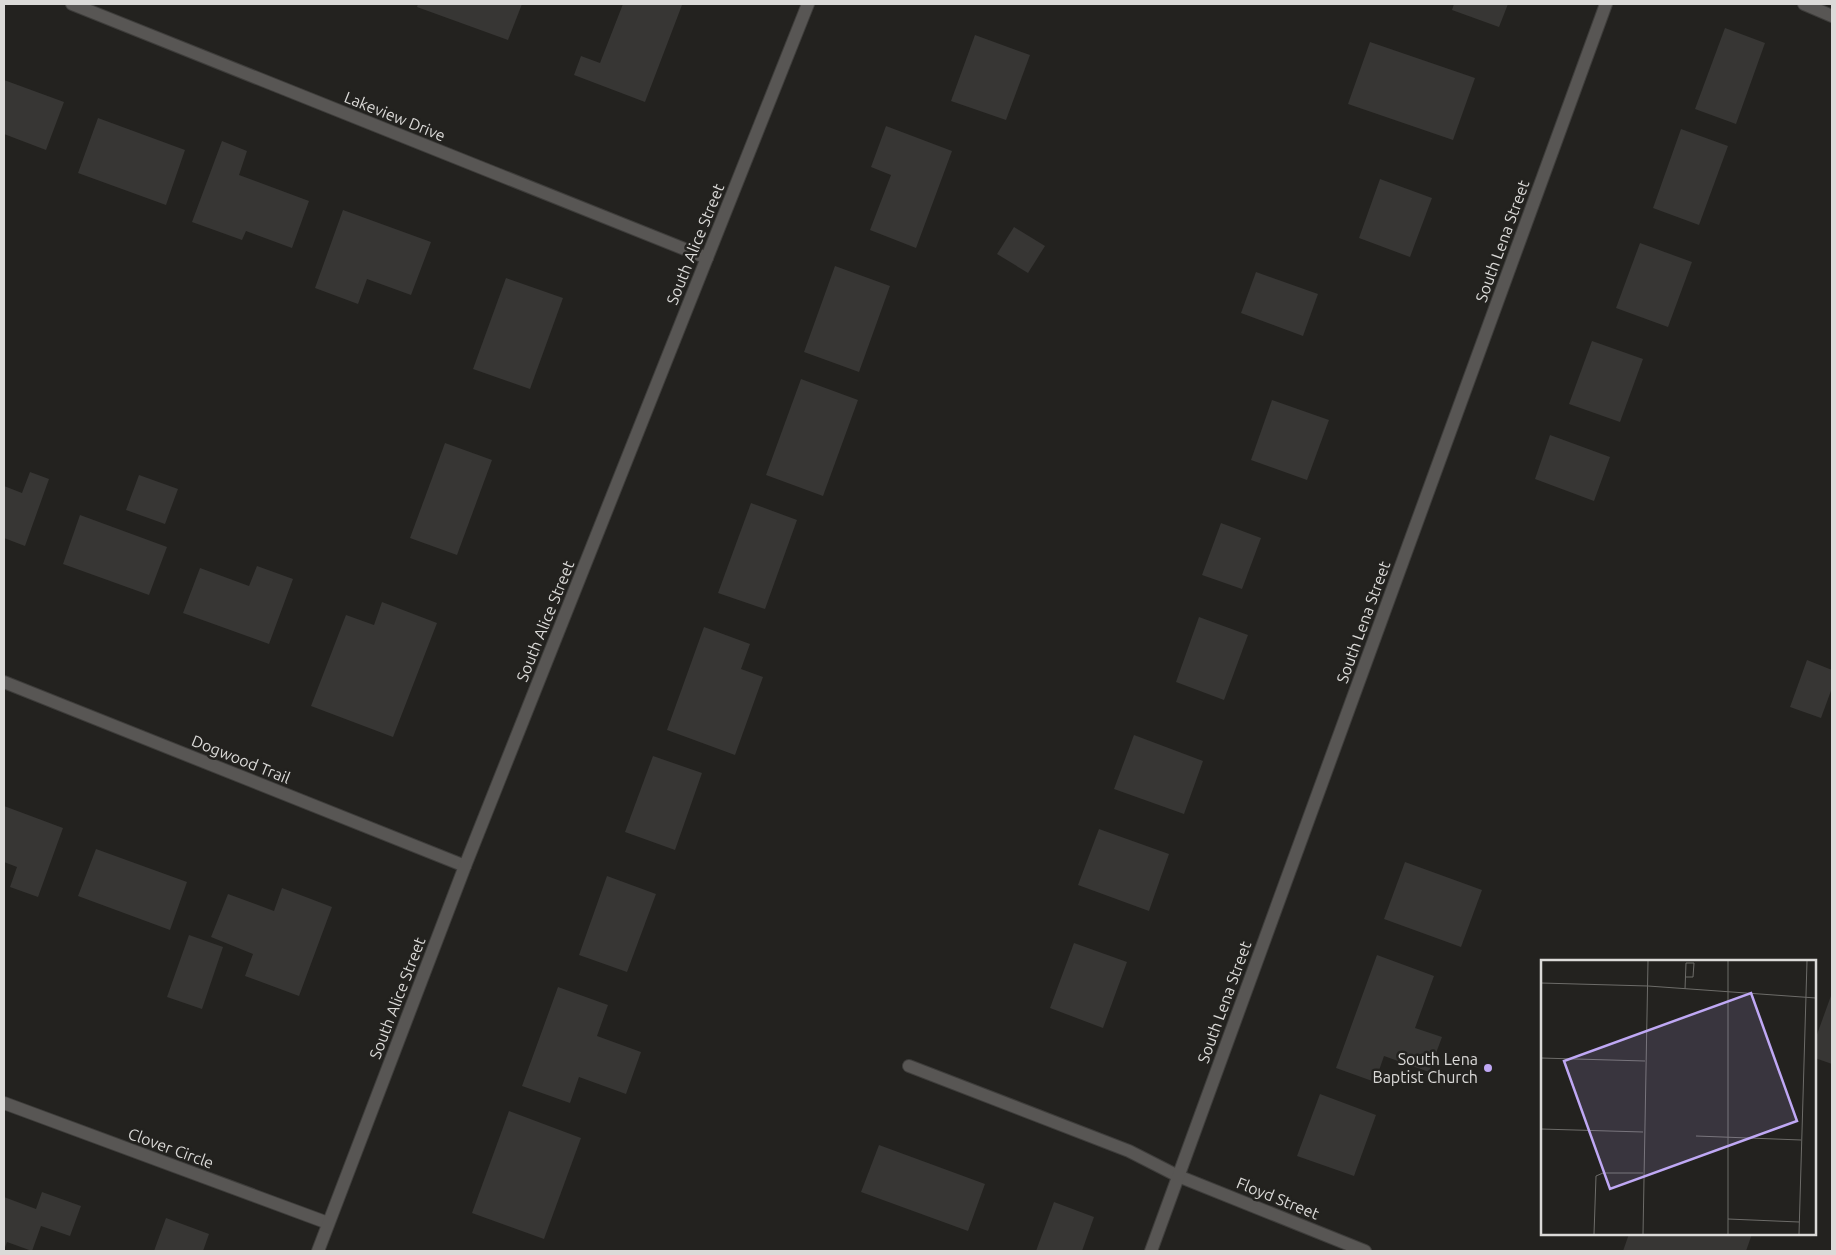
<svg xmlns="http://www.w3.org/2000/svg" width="1836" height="1255" viewBox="0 0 1836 1255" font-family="Ubuntu,sans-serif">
<rect width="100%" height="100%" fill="#23221f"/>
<g fill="#373634">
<path d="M 418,4 L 522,4 L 508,40 L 417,7 Z"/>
<path d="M 623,4 L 682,5 L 645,102 L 574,75 L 581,56 L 600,63 Z"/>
<path d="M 1454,4 L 1508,4 L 1499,27 L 1452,10 Z"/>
<path d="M 1725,28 L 1765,43 L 1736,124 L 1695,109 Z"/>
<path d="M 975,35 L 1030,55 L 1006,120 L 951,101 Z"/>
<path d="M 1370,42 L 1475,78 L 1453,140 L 1348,104 Z"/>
<path d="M 4,80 L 64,102 L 46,150 L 4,134 Z"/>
<path d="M 98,118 L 185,150 L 166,205 L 78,173 Z"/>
<path d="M 886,126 L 952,151 L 916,248 L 870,230 L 891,175 L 871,167 Z"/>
<path d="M 1681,129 L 1728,146 L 1699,225 L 1653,208 Z"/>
<path d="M 222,141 L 247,151 L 239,175 L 309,201 L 292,248 L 246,231 L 242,240 L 192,222 Z"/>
<path d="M 1380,179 L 1432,198 L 1410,257 L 1359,238 Z"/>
<path d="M 343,210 L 431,242 L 411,295 L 367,279 L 358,304 L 315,288 Z"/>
<path d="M 1014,227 L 1045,246 L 1028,273 L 997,254 Z"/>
<path d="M 1640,243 L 1692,262 L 1668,327 L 1616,308 Z"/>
<path d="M 835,266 L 890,286 L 859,372 L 804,352 Z"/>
<path d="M 1256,272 L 1318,294 L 1303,336 L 1241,313 Z"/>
<path d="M 506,278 L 563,298 L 530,389 L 473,369 Z"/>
<path d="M 1592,341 L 1643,359 L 1620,422 L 1569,404 Z"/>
<path d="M 801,379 L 858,400 L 823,496 L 766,475 Z"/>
<path d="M 1272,400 L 1329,420 L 1307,480 L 1251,460 Z"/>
<path d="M 1550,435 L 1610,457 L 1594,501 L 1535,479 Z"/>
<path d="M 445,443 L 492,460 L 457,555 L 410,538 Z"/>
<path d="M 30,472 L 49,479 L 25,546 L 4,538 L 4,486 L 22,493 Z"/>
<path d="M 139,475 L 178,489 L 165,524 L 126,510 Z"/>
<path d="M 751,503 L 797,520 L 765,609 L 718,593 Z"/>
<path d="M 80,515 L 167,547 L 149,595 L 63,564 Z"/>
<path d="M 1221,523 L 1261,538 L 1242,589 L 1202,575 Z"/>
<path d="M 257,566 L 293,579 L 269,644 L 183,613 L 200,568 L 249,586 Z"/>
<path d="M 382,602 L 437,623 L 393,737 L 311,706 L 346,615 L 374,625 Z"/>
<path d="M 1199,617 L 1248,635 L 1224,700 L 1176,682 Z"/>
<path d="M 704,627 L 750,644 L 741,669 L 763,677 L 735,755 L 667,730 Z"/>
<path d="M 1807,660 L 1832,670 L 1832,688 L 1821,718 L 1790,707 Z"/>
<path d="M 1134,735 L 1203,761 L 1184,814 L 1114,789 Z"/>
<path d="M 653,756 L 702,773 L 675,850 L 625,832 Z"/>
<path d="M 4,806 L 63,828 L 38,897 L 10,887 L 17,867 L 4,862 Z"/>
<path d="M 1099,829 L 1169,854 L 1149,911 L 1078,885 Z"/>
<path d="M 96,849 L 187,882 L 170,930 L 78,896 Z"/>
<path d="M 1405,862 L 1482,890 L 1461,947 L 1384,919 Z"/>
<path d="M 607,876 L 656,894 L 627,972 L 579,955 Z"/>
<path d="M 282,888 L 332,907 L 299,996 L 245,976 L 253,954 L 211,937 L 228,894 L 274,911 Z"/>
<path d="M 189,935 L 223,947 L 202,1009 L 167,997 Z"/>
<path d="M 1074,943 L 1127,962 L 1103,1028 L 1050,1008 Z"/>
<path d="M 1377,955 L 1434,976 L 1415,1028 L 1442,1037 L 1429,1072 L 1384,1056 L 1375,1082 L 1336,1068 Z"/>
<path d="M 558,987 L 608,1005 L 597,1036 L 641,1052 L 626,1094 L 579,1077 L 570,1103 L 522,1086 Z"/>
<path d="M 1832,993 L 1832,1064 L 1815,1058 L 1815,1040 Z"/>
<path d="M 1320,1094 L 1376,1115 L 1354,1176 L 1297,1156 Z"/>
<path d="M 509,1111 L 581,1138 L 544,1239 L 472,1213 Z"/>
<path d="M 879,1145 L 985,1184 L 968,1231 L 861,1192 Z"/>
<path d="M 42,1192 L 81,1206 L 70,1236 L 41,1226 L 32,1251 L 7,1242 L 4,1250 L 4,1197 L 36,1209 Z"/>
<path d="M 1054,1202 L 1094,1217 L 1082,1251 L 1036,1251 Z"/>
<path d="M 166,1218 L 209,1234 L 203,1251 L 154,1251 Z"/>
<path d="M 1629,1234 L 1752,1234 L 1746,1251 L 1623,1251 Z"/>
</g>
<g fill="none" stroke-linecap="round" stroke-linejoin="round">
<defs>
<g id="minor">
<path d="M 72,4 L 707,258"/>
<path d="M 1804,4 L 1832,16"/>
<path d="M 4,682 L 465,866"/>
<path d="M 909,1066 L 1129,1151 L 1178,1176 L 1365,1251"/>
<path d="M 4,1103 L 328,1223"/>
<path d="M 318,1251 L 465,866 L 808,4"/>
<path d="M 1151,1251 L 1606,4"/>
</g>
</defs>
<use href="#minor" stroke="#3e3d3b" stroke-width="14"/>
<use href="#minor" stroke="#585654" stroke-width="12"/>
</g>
<circle fill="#bfa8f4" stroke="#23221f" stroke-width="2" cx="1488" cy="1068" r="5"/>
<g text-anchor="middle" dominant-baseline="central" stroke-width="5" stroke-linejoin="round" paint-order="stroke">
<g font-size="16" fill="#dbdad8" stroke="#23221f">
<text transform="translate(395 116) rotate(22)">Lakeview Drive</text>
<text transform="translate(1502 241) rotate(-70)">South Lena Street</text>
<text transform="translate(695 244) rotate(-68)">South Alice Street</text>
<text transform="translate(545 621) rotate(-68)">South Alice Street</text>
<text transform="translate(1363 622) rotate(-70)">South Lena Street</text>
<text transform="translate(241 759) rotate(22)">Dogwood Trail</text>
<text transform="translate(397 998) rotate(-69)">South Alice Street</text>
<text transform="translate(1224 1002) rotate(-70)">South Lena Street</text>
<text transform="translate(171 1148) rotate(20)">Clover Circle</text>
<text transform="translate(1278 1198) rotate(22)">Floyd Street</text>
</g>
<g font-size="16" fill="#dbdad8" stroke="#23221f" text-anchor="end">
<text x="1478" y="1059">South Lena<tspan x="1478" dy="18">Baptist Church</tspan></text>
</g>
</g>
<g transform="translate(1541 960)">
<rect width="275" height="275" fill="#23221f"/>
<path fill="none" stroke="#6d6c69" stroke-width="1" d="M 0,23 L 107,26 L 275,38M 144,29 L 145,3 L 153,3 L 152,17 L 145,17M 0,98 L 104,101M 0,169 L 102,172M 155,176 L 260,180M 187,259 L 258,262M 53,274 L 55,216 L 62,213 L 102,213M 102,274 L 107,1M 187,274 L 187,1M 258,274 L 266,1"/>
<path fill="#bfa8f4" fill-opacity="0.15" stroke="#bfa8f4" stroke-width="2.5" d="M 210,33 L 256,161 L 69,229 L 23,101 Z"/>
<rect width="275" height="275" fill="none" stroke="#dbdad8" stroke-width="2.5"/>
</g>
<rect width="1836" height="1255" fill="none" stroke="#dbdad8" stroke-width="10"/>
</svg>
